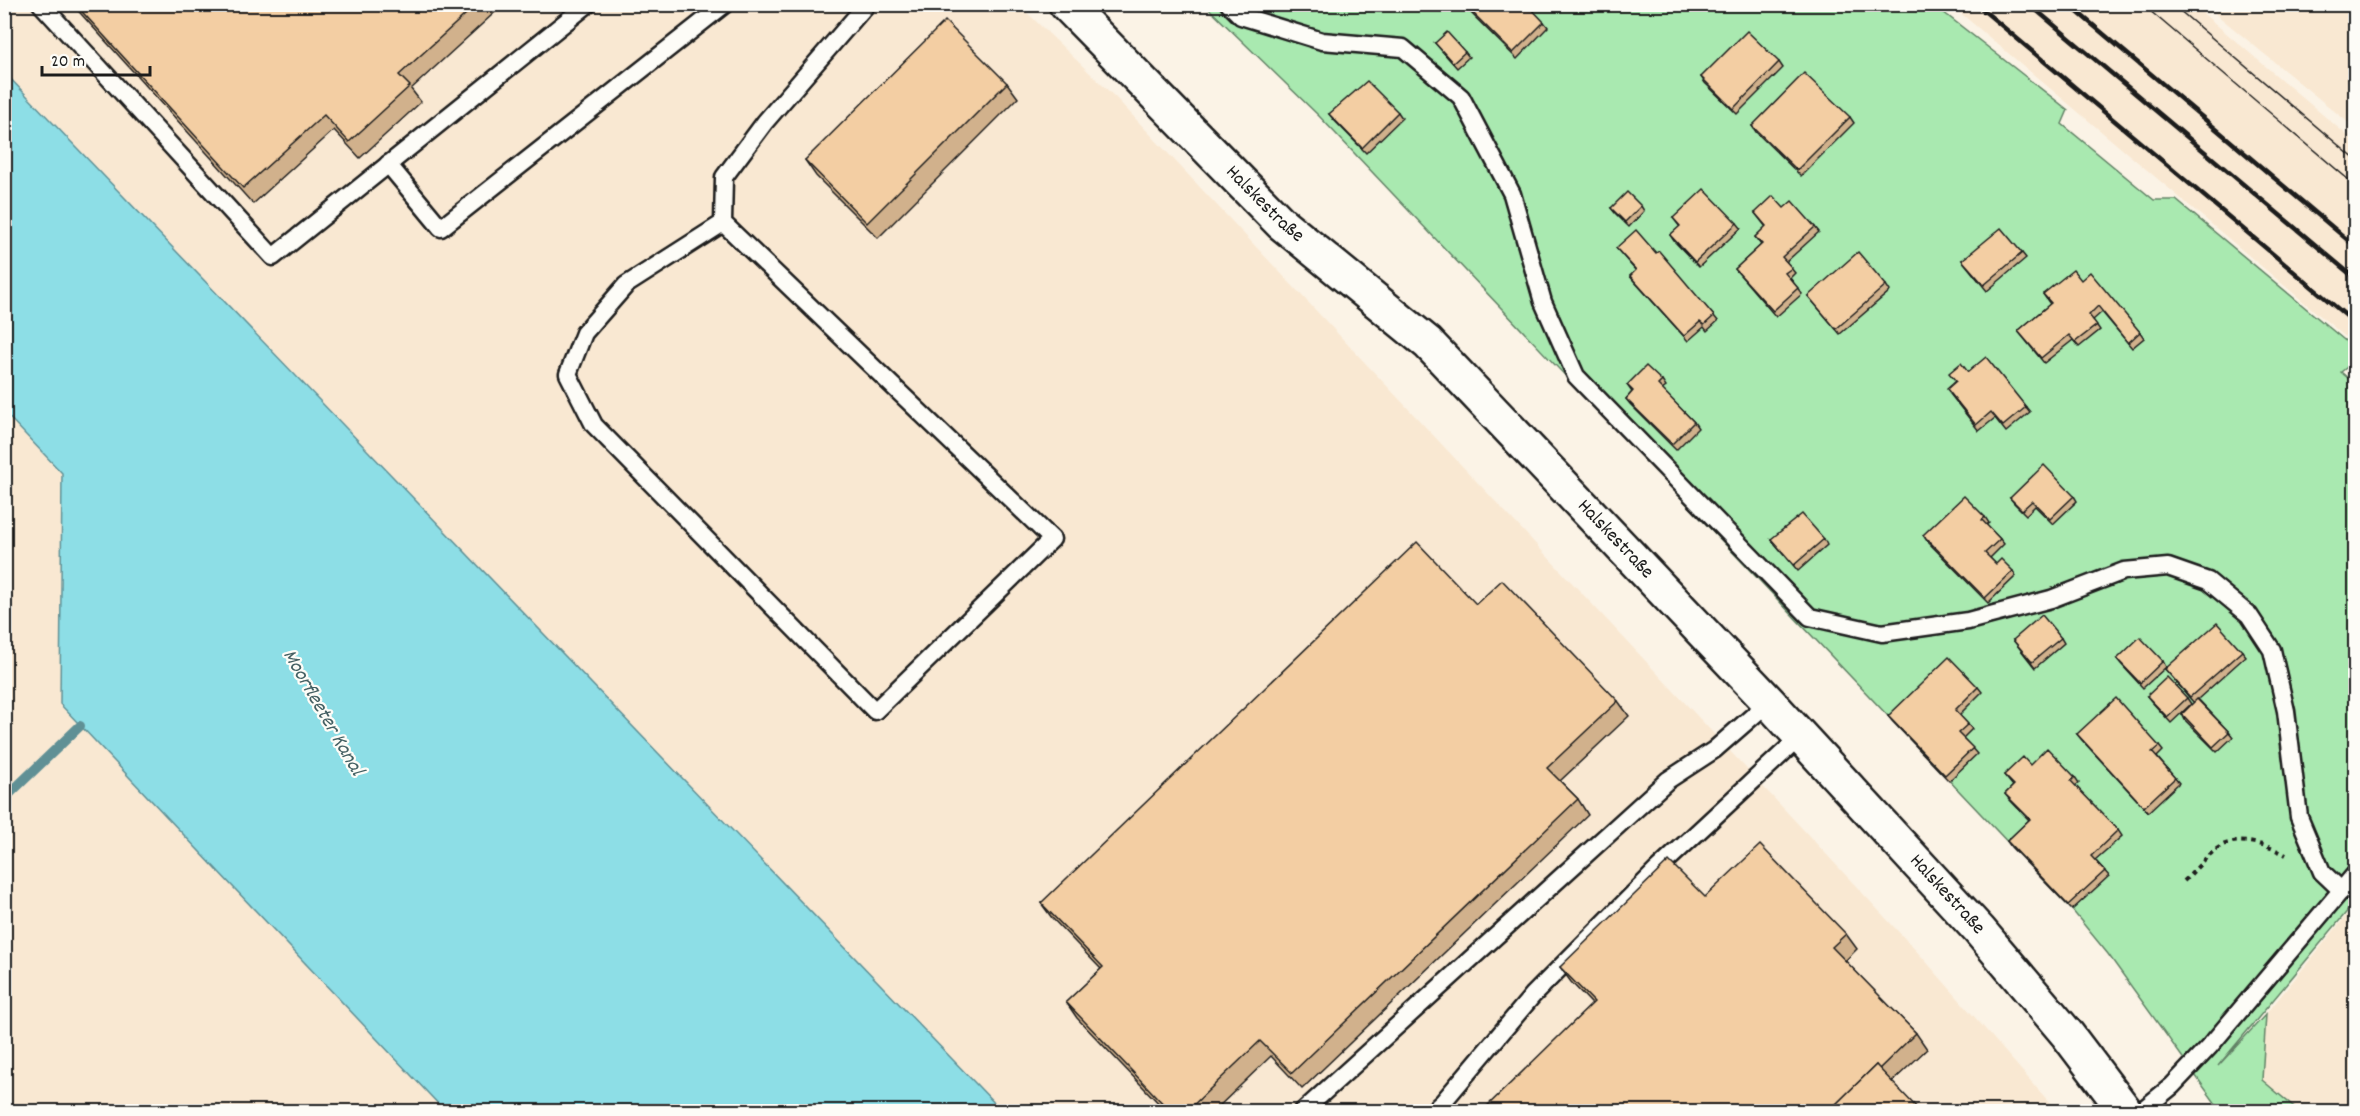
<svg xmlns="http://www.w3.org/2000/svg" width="2360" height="1116" viewBox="0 0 2360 1116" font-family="Dekko,sans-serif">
<rect width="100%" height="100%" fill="#fbf3e6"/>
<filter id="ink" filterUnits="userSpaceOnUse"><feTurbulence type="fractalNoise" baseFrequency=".0167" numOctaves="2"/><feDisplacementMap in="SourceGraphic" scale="12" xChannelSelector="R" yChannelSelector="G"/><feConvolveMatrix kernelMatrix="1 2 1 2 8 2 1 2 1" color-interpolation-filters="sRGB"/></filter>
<g filter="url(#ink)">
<g fill="#f9e8d2">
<path d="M 5,5 L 1019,5 L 1116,98 L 1701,720 L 1922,957 L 2057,1111 L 1002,1111 L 5,72 Z"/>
<path d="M 1951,5 L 2193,5 L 2355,142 L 2355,345 Z"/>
<path d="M 2205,5 L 2355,5 L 2355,128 L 2257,48 Z"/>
<path d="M 4,413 L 62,473 L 60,705 L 445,1111 L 5,1111 Z"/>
<path d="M 2355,905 L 2355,1111 L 2299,1111 L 2262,1080 L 2266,1014 Z"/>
</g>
<path fill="#a9e9b0" stroke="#628266" stroke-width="1.5" d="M 1205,5 L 1934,5 L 2068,110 L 2062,124 L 2154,200 L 2176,200 L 2355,349 L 2355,361 L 2341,372 L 2356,385 L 2355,902 L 2218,1066 L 2266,1014 L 2262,1080 L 2299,1111 L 2221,1111 L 2108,954 L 2072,910 L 1319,116 Z"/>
<path fill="#8ddee6" stroke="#609095" stroke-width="1.5" d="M 4,72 L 1002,1111 L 445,1111 L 60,704 L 62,473 L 5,413 Z"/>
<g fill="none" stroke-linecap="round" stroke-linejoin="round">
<path stroke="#609095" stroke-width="10" d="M 4,799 L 80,726"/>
<defs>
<g id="lane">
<path d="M 41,4 L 273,257 L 588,4"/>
<path d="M 1229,4 L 1241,16 L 1322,41 L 1403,48 L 1461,97 L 1512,194 L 1543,302 L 1576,376 L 1810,617 L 1882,633 L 1968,621 L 2051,599 L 2124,571 L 2168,567 L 2208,581 L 2249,615 L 2272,650 L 2286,711 L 2299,817 L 2322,872 L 2342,891"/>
<path d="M 388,164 L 441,228 L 725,4"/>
<path d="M 723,223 L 626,285 L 584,333 L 568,374 L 594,425 L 875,711 L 1052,539 L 723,223 L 724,177 L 765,122 L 867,4"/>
<path d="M 1302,1112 L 1668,780 L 1714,750 L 1769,702"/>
<path d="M 1432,1112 L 1443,1102 L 1533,995 L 1657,870 L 1800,737"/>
<path d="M 2140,1112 L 2172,1086 L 2209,1047 L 2356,873"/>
</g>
<g id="secondary">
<path id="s1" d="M 1066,4 L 1281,223 L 1428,343 L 1769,702 L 1979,930 L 2067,1034 L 2126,1112"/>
</g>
</defs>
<use href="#lane" stroke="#1c1c1c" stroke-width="21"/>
<use href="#secondary" stroke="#1c1c1c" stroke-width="38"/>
<path stroke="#1c1c1c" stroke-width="4" stroke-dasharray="4.5 4.5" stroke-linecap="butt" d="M 2184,881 C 2195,871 2209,852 2223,845 C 2242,836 2269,846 2286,855"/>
<use href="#lane" stroke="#fdfcf7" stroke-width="16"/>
<use href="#secondary" stroke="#fdfcf7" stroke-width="33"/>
<g stroke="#1c1c1c" stroke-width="1.5">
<path d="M 2142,4 L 2356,186"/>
<path d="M 2172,4 L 2356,160"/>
</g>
<g stroke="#1c1c1c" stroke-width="4.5">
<path d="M 1976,4 L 2356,324"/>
<path d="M 2029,4 L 2356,279"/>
<path d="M 2068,4 L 2356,247"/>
</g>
</g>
<g fill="#d1b18c" stroke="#1c1c1c" stroke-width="1.5">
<path d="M 72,4 L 504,4 L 411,89 L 421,102 L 360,158 L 334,130 L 253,204 Z"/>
<path d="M 1467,7 L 1544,22 L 1548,27 L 1517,59 L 1471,13 Z"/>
<path d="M 1435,43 L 1465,52 L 1469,57 L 1457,68 Z"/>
<path d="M 1779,62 L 1783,68 L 1737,114 L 1705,83 L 1701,77 Z"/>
<path d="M 1007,83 L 1018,98 L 878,238 L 816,176 L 805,160 Z"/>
<path d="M 1398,112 L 1402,118 L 1366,153 L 1333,119 L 1329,114 Z"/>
<path d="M 1850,117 L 1854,123 L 1801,176 L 1756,132 L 1752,126 Z"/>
<path d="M 1641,206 L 1644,211 L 1629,227 L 1615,213 L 1611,208 Z"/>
<path d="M 1784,208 L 1815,227 L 1819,232 L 1786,262 L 1795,273 L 1790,278 L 1802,294 L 1776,317 L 1735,269 L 1761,245 L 1755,237 L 1766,227 L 1755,213 Z"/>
<path d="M 1673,218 L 1737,223 L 1741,228 L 1699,267 L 1674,241 L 1670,235 L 1680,227 Z"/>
<path d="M 1616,248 L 1656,253 L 1714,316 L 1718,321 L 1707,331 L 1704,327 L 1688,341 L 1634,281 L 1630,276 L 1636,271 Z"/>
<path d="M 2022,253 L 2026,258 L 1987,291 L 1962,260 Z"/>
<path d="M 2081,280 L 2140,332 L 2144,338 L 2132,348 L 2102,312 L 2093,320 L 2100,330 L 2079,347 L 2073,340 L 2044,363 L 2018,331 L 2050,304 L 2043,294 Z"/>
<path d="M 1886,285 L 1890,291 L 1840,334 L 1808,296 Z"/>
<path d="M 1968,372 L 2026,407 L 2030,412 L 2006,432 L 1995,418 L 1979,431 L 1950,394 L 1956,381 Z"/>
<path d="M 1662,381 L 1666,387 L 1662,390 L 1694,422 L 1698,428 L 1676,450 L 1630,404 L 1626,399 L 1632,392 L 1627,385 Z"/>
<path d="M 2074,496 L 2077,501 L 2053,524 L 2035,506 L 2026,515 L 2014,503 L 2010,498 Z"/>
<path d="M 1985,517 L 1989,523 L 1986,525 L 2000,539 L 2004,544 L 1990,558 L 1996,564 L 2013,571 L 2016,576 L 1988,603 L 1927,541 L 1923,535 Z"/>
<path d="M 1771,539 L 1824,539 L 1827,545 L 1798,571 Z"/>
<path d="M 2061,638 L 2064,643 L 2035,668 L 2013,640 Z"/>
<path d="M 2242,651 L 2246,656 L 2198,699 L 2229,732 L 2233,737 L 2217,752 L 2185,720 L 2182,714 L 2194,703 L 2165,669 Z"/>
<path d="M 2117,659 L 2163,661 L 2166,667 L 2143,688 L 2121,664 Z"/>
<path d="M 1978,687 L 1982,692 L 1959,715 L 1972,729 L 1963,738 L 1977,754 L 1949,781 L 1892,721 L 1888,716 Z"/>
<path d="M 2147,696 L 2187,698 L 2191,704 L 2171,723 L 2151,701 Z"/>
<path d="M 1618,701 L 1629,716 L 1560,781 L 1578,799 L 1588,815 L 1302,1089 L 1271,1056 L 1213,1112 L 1167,1112 L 1077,1018 L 1066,1002 L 1101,969 L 1052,918 L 1041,903 Z"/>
<path d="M 2077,734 L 2159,746 L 2163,751 L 2157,757 L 2179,783 L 2148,812 L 2081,739 Z"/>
<path d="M 2030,765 L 2075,777 L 2079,783 L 2075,786 L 2118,830 L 2122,836 L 2095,860 L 2109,876 L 2072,910 L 2011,847 L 2007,841 L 2029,820 L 2009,799 L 2005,794 L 2013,786 L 2004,775 Z"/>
<path d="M 1705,897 L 1846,934 L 1857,949 L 1845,961 L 1916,1033 L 1927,1049 L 1892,1082 L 1592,1004 L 1571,982 L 1560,967 Z"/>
</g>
<g fill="#f3cea3" stroke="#1c1c1c" stroke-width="1.5">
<path d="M 75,4 L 477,4 L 399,75 L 410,86 L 349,142 L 324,115 L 243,188 Z"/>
<path d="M 1470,4 L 1527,4 L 1544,22 L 1513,53 L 1467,7 Z"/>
<path d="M 945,21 L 1007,83 L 867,223 L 805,160 Z"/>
<path d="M 1747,31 L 1779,62 L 1733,109 L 1701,77 Z"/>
<path d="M 1447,32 L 1465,52 L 1453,63 L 1435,43 Z"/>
<path d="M 1804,73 L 1850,117 L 1797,170 L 1752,126 Z"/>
<path d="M 1367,81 L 1398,112 L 1362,148 L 1329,114 Z"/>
<path d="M 1704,189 L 1737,223 L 1695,262 L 1670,235 L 1680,226 L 1673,218 Z"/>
<path d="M 1627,192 L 1641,206 L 1625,222 L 1611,208 Z"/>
<path d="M 1773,196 L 1784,208 L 1792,201 L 1815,227 L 1782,257 L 1792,268 L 1785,273 L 1798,288 L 1773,311 L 1735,269 L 1762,244 L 1755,237 L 1766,226 L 1755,213 Z"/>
<path d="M 2001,228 L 2022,253 L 1984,285 L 1962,260 Z"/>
<path d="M 1636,230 L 1656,253 L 1659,251 L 1714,316 L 1704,325 L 1700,322 L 1684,336 L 1630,276 L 1636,270 L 1616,248 Z"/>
<path d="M 1858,252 L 1886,285 L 1836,329 L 1808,296 Z"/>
<path d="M 2073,270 L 2081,280 L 2090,272 L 2140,332 L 2128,343 L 2098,306 L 2089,315 L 2097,325 L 2075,342 L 2069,335 L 2041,358 L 2018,331 L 2051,303 L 2043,294 Z"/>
<path d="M 1986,357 L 2026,407 L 2003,426 L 1991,412 L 1976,425 L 1947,389 L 1956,381 L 1949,373 L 1961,363 L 1968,372 Z"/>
<path d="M 1646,366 L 1662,381 L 1658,385 L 1694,422 L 1672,444 L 1626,399 L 1633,391 L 1627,385 Z"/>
<path d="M 2044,465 L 2074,496 L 2050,519 L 2032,501 L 2022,510 L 2010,498 Z"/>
<path d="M 1964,496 L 1985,517 L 1982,520 L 2000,539 L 1985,553 L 1996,564 L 2001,559 L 2013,571 L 1985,598 L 1923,535 Z"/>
<path d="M 1802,514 L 1824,539 L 1794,565 L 1771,539 Z"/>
<path d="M 1417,542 L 1476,604 L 1502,580 L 1618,701 L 1547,768 L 1578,799 L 1292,1073 L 1260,1041 L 1186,1112 L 1171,1112 L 1066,1002 L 1103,967 L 1041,903 Z"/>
<path d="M 2042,615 L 2061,638 L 2032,662 L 2013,640 Z"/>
<path d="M 2217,623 L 2242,651 L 2190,697 L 2165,669 Z"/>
<path d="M 2140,637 L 2163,661 L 2140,683 L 2117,659 Z"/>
<path d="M 1949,657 L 1978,687 L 1955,710 L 1968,724 L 1958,733 L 1973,748 L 1945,775 L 1888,716 Z"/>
<path d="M 2167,677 L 2187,698 L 2167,717 L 2147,696 Z"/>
<path d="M 2116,698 L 2159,746 L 2152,752 L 2175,778 L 2144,807 L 2077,734 Z"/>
<path d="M 2197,699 L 2229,732 L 2213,747 L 2182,714 Z"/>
<path d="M 2047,748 L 2075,777 L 2071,781 L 2118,830 L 2091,856 L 2105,871 L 2068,905 L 2007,841 L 2030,819 L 2005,794 L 2014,785 L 2004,775 L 2023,757 L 2030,765 Z"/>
<path d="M 1760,845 L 1846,934 L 1832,947 L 1916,1033 L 1879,1069 L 1876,1065 L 1828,1112 L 1481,1112 L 1594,1002 L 1560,967 L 1669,861 L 1705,897 Z"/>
<path d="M 1876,1065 L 1921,1112 L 1828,1112 Z"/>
</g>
</g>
<g text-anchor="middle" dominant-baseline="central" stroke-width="4.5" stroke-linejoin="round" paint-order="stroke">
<g font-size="20" fill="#1c1c1c" stroke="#fdfcf7">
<text stroke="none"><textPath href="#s1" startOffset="282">Halskestraße</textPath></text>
<text stroke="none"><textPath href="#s1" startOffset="768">Halskestraße</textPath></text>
<text stroke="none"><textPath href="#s1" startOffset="1254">Halskestraße</textPath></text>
</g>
<g font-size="21" font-style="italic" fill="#446063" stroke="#fdfcf7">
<text transform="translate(322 713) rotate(60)">Moorfleeter Kanal</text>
</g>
</g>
<rect width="2360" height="1116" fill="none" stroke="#fdfcf7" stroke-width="24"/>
<rect x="12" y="12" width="2336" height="1092" fill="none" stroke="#1c1c1c" stroke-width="2" filter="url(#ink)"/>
<path d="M42 66v9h108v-9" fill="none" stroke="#1c1c1c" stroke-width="3"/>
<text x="51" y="66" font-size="18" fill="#1c1c1c" stroke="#fdfcf7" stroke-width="4.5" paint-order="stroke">20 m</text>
</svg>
